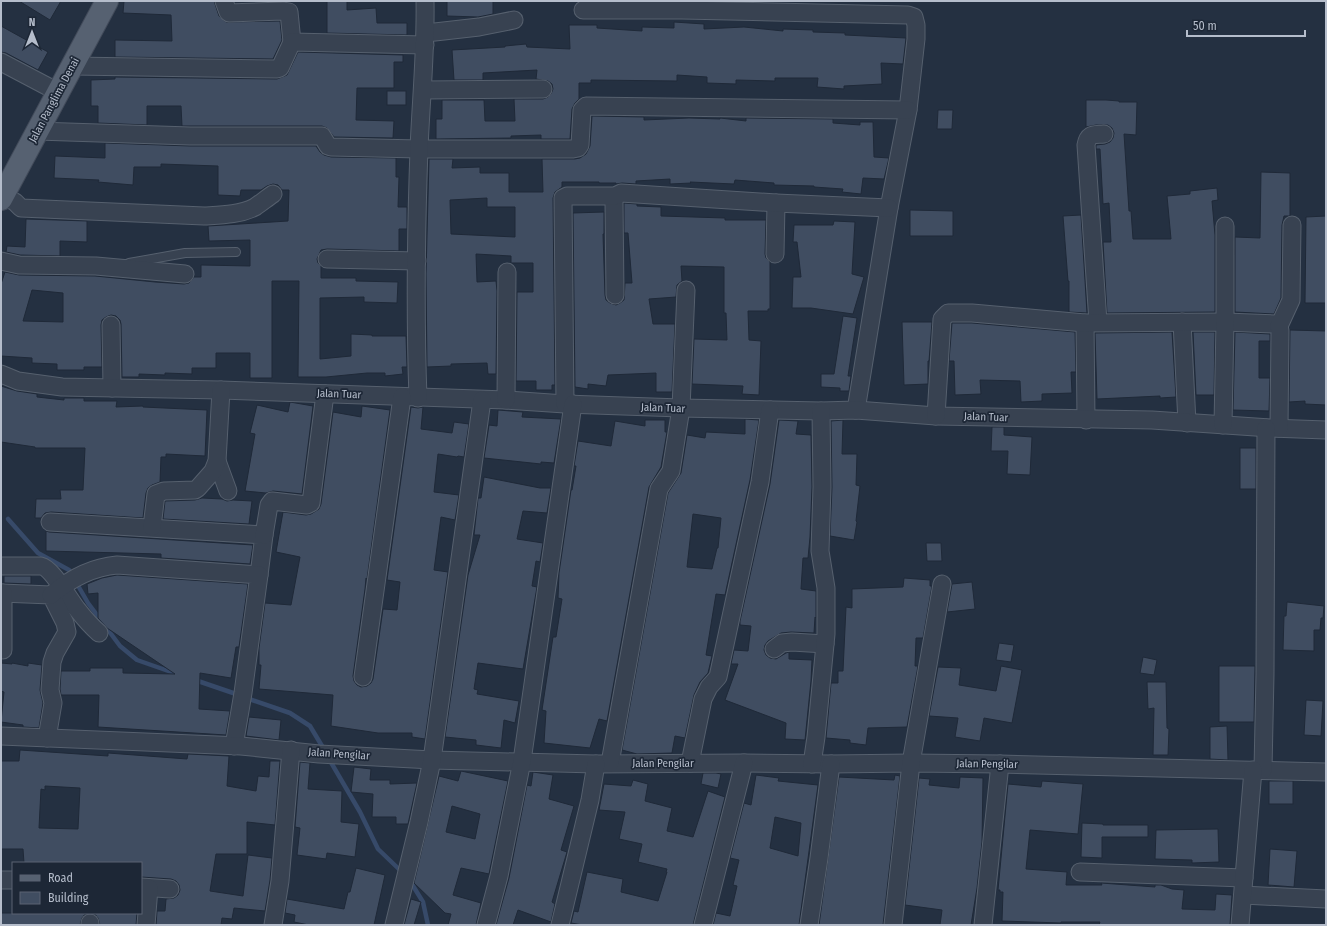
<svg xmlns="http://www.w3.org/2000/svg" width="1327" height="926" viewBox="0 0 1327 926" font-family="'Fira Sans Condensed',sans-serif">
<rect width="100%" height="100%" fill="#243041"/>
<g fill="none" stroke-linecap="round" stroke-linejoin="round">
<g stroke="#374a69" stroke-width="4.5">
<path d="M 8,519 L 38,553 L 69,570 L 88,603 L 120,646 L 137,660 L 177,674"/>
<path d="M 195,680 L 239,695"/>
<path d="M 246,698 L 290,713 L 310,726 L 325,751"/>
<path d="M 329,759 L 360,812 L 378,849 L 402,872"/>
<path d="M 410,881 L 423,902 L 428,925"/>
</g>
</g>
<g fill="#404d61" stroke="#1f2938" fill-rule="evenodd">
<path d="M 19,1 L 61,1 L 50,20 Z"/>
<path d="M 124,1 L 214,1 L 219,16 L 226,22 L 280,21 L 282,40 L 273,59 L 115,57 L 115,40 L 172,41 L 171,15 L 123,13 Z"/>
<path d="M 327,1 L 347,1 L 347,10 L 376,8 L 377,23 L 407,23 L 407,35 L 327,33 Z"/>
<path d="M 447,1 L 493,1 L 493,14 L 478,17 L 447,16 Z"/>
<path d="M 674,22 L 704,24 L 704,29 L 744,27 L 783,31 L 783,29 L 813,30 L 813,32 L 845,33 L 845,35 L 906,38 L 903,64 L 881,63 L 882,84 L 844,86 L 844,89 L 817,87 L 818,78 L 775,78 L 775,81 L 736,80 L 736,84 L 707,83 L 707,77 L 677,75 L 677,81 L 591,80 L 591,83 L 579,83 L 579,99 L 575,103 L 572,109 L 570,139 L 541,139 L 541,135 L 511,136 L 511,138 L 436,139 L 436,119 L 442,119 L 442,100 L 484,100 L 485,121 L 515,121 L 514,99 L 543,99 L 548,97 L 551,94 L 553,89 L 552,84 L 548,81 L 536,79 L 537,70 L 483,73 L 483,80 L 454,80 L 452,50 L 505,47 L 505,46 L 526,44 L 527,47 L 570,49 L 569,25 L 597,25 L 597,28 L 642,31 L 642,27 L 674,28 Z"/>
<path d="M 1,26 L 48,52 L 38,70 L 6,53 L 1,52 Z"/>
<path d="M 298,52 L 403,55 L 403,62 L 394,62 L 394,88 L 357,88 L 356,120 L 394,121 L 393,138 L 334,137 L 327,128 L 322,126 L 182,126 L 181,106 L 147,106 L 147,125 L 98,123 L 98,106 L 91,106 L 91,80 L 115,79 L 115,77 L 277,79 L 287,75 Z"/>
<rect x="387" y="91" width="19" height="14"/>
<path d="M 1086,100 L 1106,100 L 1119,101 L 1119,102 L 1137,102 L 1136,135 L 1124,134 L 1129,211 L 1131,211 L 1133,239 L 1171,239 L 1167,196 L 1190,194 L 1190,191 L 1217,188 L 1218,200 L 1212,201 L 1215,235 L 1215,312 L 1107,313 L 1103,242 L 1111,242 L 1109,203 L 1103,204 L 1100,149 L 1096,149 L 1096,145 L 1105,144 L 1110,142 L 1113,138 L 1114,133 L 1112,128 L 1108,125 L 1096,125 L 1086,127 Z"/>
<path d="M 938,110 L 953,110 L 952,129 L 937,129 Z"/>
<path d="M 592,116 L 644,117 L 644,120 L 689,118 L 720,119 L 720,118 L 746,121 L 746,118 L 833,119 L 833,123 L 860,125 L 860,122 L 873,122 L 874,157 L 889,158 L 884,179 L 863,178 L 861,194 L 842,192 L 843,189 L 814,187 L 814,186 L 774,185 L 774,183 L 735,180 L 734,184 L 690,182 L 691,183 L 670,184 L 670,179 L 636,181 L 636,184 L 622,183 L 616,184 L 616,183 L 599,183 L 599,182 L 562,182 L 562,187 L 555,192 L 553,198 L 555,385 L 552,385 L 552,390 L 536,390 L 536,381 L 516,381 L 517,292 L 533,292 L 533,263 L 511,263 L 511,256 L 476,254 L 477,282 L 496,281 L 497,291 L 496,374 L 488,374 L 487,363 L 451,364 L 451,366 L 427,367 L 426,274 L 429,159 L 453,159 L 452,168 L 480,167 L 480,173 L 509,173 L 509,192 L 543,192 L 542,159 L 575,159 L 580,158 L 586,154 L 590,146 ZM 487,198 L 487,207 L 515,207 L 515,237 L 451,234 L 450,200 Z"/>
<path d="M 105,143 L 190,146 L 316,146 L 320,152 L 324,155 L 331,157 L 396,158 L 396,177 L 399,177 L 398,207 L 407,207 L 407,229 L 399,229 L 399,251 L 327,249 L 321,250 L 317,259 L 318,263 L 321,266 L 321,278 L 356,278 L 356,281 L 398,282 L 397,303 L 364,302 L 364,297 L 320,298 L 320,359 L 351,356 L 351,334 L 372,335 L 372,336 L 406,336 L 407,367 L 402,367 L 403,374 L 385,376 L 385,373 L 367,373 L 326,377 L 298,377 L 299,281 L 272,281 L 272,378 L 250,378 L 250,353 L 216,353 L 216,368 L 192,368 L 192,374 L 165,373 L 165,375 L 139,374 L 139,377 L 122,377 L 121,324 L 120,320 L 116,316 L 111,315 L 106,317 L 102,320 L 101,325 L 102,367 L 84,367 L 84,370 L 57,370 L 57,364 L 32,363 L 32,358 L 1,356 L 1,284 L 5,272 L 19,275 L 95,276 L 155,282 L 184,284 L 189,283 L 194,277 L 201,277 L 201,265 L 250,266 L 250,240 L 209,241 L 208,226 L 288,221 L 289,190 L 282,190 L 278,185 L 273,184 L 267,186 L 261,190 L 241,190 L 240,196 L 218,195 L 218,166 L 161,164 L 161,167 L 134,167 L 133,185 L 98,182 L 99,180 L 54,178 L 55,156 L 105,158 ZM 32,290 L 63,293 L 63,322 L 23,321 Z"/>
<path d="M 1261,172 L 1290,173 L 1290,216 L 1284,216 L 1282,225 L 1281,298 L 1274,314 L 1235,312 L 1235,237 L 1260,238 Z"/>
<path d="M 624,203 L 637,204 L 637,206 L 661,207 L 661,216 L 725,218 L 725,220 L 766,220 L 765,254 L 766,258 L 770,262 L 770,309 L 768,309 L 768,311 L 748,311 L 749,340 L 761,341 L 759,395 L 742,394 L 743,386 L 692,384 L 694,339 L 727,340 L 726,313 L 724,313 L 724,267 L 681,266 L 682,281 L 677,285 L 676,297 L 649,299 L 653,324 L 675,324 L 672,392 L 656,392 L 656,373 L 608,375 L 606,386 L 588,384 L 588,389 L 575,387 L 573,213 L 604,212 L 604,234 L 603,234 L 605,295 L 606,300 L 610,303 L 616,305 L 620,303 L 624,300 L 625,283 L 632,283 L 628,233 L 624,233 Z"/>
<path d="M 910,210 L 953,211 L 953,236 L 910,236 Z"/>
<path d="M 1081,215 L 1087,313 L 1069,312 L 1069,281 L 1068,281 L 1063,216 Z"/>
<path d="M 1326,216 L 1326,303 L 1305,303 L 1306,217 Z"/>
<path d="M 26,219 L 87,221 L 87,242 L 60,241 L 60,256 L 20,255 L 6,252 L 7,246 L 25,247 Z"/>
<path d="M 834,221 L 855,222 L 852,274 L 864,277 L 853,314 L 811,308 L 792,308 L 793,277 L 801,277 L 797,242 L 793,242 L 794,225 L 833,225 Z"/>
<path d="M 843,316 L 857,318 L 848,376 L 851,376 L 849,391 L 840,391 L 840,388 L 821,387 L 821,374 L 834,374 Z"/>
<path d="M 902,322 L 932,322 L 929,361 L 928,361 L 928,384 L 904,385 Z"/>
<path d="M 952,323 L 972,323 L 1075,332 L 1076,372 L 1071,372 L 1072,393 L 1042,394 L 1042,401 L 1021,402 L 1020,381 L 980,380 L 981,394 L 955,395 L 954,361 L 949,361 Z"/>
<path d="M 1290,330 L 1326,331 L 1326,405 L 1305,404 L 1305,401 L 1289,402 Z"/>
<path d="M 1172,332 L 1176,397 L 1160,398 L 1160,396 L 1097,399 L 1095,333 Z"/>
<path d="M 1193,332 L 1215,332 L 1214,395 L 1196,395 Z"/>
<path d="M 1235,332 L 1270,334 L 1270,341 L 1259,341 L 1259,378 L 1270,378 L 1269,411 L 1233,410 Z"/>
<path d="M 1,386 L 17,391 L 37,394 L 37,397 L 64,400 L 64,398 L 84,398 L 84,401 L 117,401 L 116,407 L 143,406 L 143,407 L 207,410 L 205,456 L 166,454 L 166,457 L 161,457 L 160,482 L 152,485 L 148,488 L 146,493 L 143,518 L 51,512 L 45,513 L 41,518 L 35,518 L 36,499 L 61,499 L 60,490 L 83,490 L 85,448 L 35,448 L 35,447 L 1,442 Z"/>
<path d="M 290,402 L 313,406 L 302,494 L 273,491 L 266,493 L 245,491 L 255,434 L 250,433 L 257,405 L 288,412 Z"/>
<path d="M 362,406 L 390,410 L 367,579 L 366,578 L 365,589 L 353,676 L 354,681 L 357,685 L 361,687 L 367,686 L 371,683 L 373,679 L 383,609 L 397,610 L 400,582 L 387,580 L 411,407 L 418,408 L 423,407 L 421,429 L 452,433 L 454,422 L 469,424 L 464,457 L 458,456 L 457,457 L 438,454 L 434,492 L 459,495 L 455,520 L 441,517 L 434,570 L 448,572 L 425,739 L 412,737 L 412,733 L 378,733 L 331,726 L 333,695 L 259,689 L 261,665 L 259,665 L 259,648 L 265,603 L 291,605 L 300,557 L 276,552 L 283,512 L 306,515 L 311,514 L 319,509 L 321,504 L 333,412 L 361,417 Z"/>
<path d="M 498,410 L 523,412 L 522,417 L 561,419 L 554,463 L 541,462 L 541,464 L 484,458 L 489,425 L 497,426 Z"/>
<path d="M 745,419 L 759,420 L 750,480 L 725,595 L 716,594 L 706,655 L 712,656 L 708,673 L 700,682 L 694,695 L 685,738 L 675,736 L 672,753 L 637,754 L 622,750 L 668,493 L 681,473 L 687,435 L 705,438 L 706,432 L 745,434 ZM 693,514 L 721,518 L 718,548 L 717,548 L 712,569 L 687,567 Z"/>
<path d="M 645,420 L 665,420 L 665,432 L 667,432 L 661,467 L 649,487 L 607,721 L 599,719 L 590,748 L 544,743 L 546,711 L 542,710 L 553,637 L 556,637 L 562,599 L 558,598 L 559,573 L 571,490 L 572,490 L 576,466 L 574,466 L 578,441 L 611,446 L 615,421 L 645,426 Z"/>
<path d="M 779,420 L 798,421 L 796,434 L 811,435 L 812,487 L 810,537 L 808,558 L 803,558 L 801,589 L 816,591 L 816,618 L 815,617 L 814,633 L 791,632 L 781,633 L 768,641 L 765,645 L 764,650 L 766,655 L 770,658 L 776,659 L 786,653 L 789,652 L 789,659 L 812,660 L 811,681 L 805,740 L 785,739 L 786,723 L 725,700 L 738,664 L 731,664 L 734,650 L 748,651 L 751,626 L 740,625 L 740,621 L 770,484 Z"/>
<path d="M 843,420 L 842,454 L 857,454 L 856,485 L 860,486 L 856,521 L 857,522 L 854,540 L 830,536 L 832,487 L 831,421 Z"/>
<path d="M 992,427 L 1004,427 L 1004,435 L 1032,437 L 1030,475 L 1007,474 L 1008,451 L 991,451 Z"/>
<rect x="1240" y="448" width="16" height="41"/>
<path d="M 484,477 L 540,488 L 551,488 L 547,513 L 523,511 L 517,539 L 543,543 L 540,562 L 536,561 L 532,586 L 537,587 L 523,669 L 478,663 L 474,689 L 478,690 L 477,694 L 519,701 L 515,723 L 504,720 L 501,748 L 476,745 L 476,740 L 445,737 L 468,575 L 480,535 L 474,535 L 478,498 L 481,498 Z"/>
<path d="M 202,498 L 222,499 L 227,501 L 233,500 L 252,501 L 249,524 L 163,519 L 165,501 L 195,500 Z"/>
<path d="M 46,531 L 49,532 L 253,545 L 250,564 L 161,558 L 161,554 L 46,551 Z"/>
<path d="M 926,543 L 941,543 L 942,561 L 927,561 Z"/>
<path d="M 117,575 L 248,584 L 239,647 L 236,647 L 231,678 L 200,673 L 199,709 L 230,711 L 226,735 L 98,727 L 99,695 L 61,695 L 60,689 L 61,671 L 90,671 L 90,668 L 123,668 L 123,673 L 175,674 L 107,628 L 98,618 L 98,593 L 88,594 L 87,584 L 102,578 Z"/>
<path d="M 4,576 L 31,576 L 31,584 L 4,583 Z"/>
<path d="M 904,578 L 930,580 L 930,586 L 932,586 L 923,638 L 916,638 L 915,666 L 918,666 L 907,727 L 868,728 L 866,745 L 850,743 L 850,740 L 826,738 L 831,683 L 838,683 L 838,671 L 843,671 L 846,607 L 852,608 L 852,589 L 903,587 Z"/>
<path d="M 972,582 L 975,609 L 947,612 L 952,584 Z"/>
<path d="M 1287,602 L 1324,606 L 1323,618 L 1321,618 L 1320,630 L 1314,630 L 1314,651 L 1283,650 L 1284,616 L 1286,616 Z"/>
<path d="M 999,643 L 1014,645 L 1011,662 L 996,660 Z"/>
<path d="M 1143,657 L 1157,660 L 1154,675 L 1140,673 Z"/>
<path d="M 1,663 L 12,664 L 12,663 L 28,666 L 28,663 L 42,665 L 40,690 L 43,703 L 39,728 L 23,727 L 23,725 L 1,722 L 4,692 L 1,691 Z"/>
<path d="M 1001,666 L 1022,670 L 1012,723 L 984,718 L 980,741 L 955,737 L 958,718 L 929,716 L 938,667 L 961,668 L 959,685 L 996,691 Z"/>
<path d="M 1219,666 L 1255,666 L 1254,722 L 1219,722 Z"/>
<path d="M 1147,682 L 1166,682 L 1167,728 L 1169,729 L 1168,755 L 1153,755 L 1154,708 L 1148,709 Z"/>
<path d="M 1306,700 L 1323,701 L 1321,736 L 1304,735 Z"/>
<path d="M 249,717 L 281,720 L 279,740 L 246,736 Z"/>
<path d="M 1227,726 L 1228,760 L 1210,759 L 1210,727 Z"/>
<path d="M 20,750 L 108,756 L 108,753 L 187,759 L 188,754 L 229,756 L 227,786 L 256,791 L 258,776 L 269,777 L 270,761 L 280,761 L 275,825 L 247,822 L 247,854 L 216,854 L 210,891 L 243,896 L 248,855 L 272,858 L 270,880 L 265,911 L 234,908 L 232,919 L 222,918 L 221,925 L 156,925 L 157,911 L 165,911 L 166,899 L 174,898 L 178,895 L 180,890 L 179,885 L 176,881 L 171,879 L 141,877 L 141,863 L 24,863 L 23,849 L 1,849 L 1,761 L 19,761 ZM 45,786 L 80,788 L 78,829 L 39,828 L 41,789 L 45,790 Z"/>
<path d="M 300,762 L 310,763 L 308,789 L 342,791 L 341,822 L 359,824 L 355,857 L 327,853 L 326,859 L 297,855 L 300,828 L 295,827 Z"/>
<path d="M 354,767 L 371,769 L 370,780 L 390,780 L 390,784 L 417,783 L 408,824 L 396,824 L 396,817 L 372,817 L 373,794 L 351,792 Z"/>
<path d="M 461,771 L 508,781 L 489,874 L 461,868 L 453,895 L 481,903 L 476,925 L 448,925 L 451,914 L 445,913 L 414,883 L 439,776 L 458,781 ZM 452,806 L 480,814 L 475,839 L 446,832 Z"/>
<path d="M 533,772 L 553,775 L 549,799 L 574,806 L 561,850 L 567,852 L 552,902 L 555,904 L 551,922 L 518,910 L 513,925 L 496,925 L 509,878 L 527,785 L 531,786 Z"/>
<path d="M 703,773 L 716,773 L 721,774 L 718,788 L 701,784 Z"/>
<path d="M 756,775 L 779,778 L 778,781 L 818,785 L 799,925 L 713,925 L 716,913 L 730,916 L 737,886 L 733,885 L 739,860 L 730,858 L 744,803 L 751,805 ZM 775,817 L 801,823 L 798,856 L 770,848 Z"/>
<path d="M 895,775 L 900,776 L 883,925 L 819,925 L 839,777 L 894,780 Z"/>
<path d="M 960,777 L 983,778 L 982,842 L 977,888 L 971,925 L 940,925 L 942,910 L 905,905 L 919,778 L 930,779 L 929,785 L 959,788 Z"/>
<path d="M 633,780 L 648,784 L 645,801 L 672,808 L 667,831 L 693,837 L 708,791 L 725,797 L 693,925 L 583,925 L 571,923 L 574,911 L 578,912 L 587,872 L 623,879 L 621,892 L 658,901 L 667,872 L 666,872 L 667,869 L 638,862 L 642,844 L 619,839 L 625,812 L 599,810 L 604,784 L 631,786 Z"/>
<path d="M 1042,781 L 1083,784 L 1078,834 L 1030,830 L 1026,869 L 1067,872 L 1066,885 L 1102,885 L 1101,883 L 1155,887 L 1155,885 L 1161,885 L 1172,889 L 1184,890 L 1182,909 L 1215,910 L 1216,894 L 1232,895 L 1230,925 L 1099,925 L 1100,922 L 1061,922 L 1061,923 L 1002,921 L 1003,892 L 1000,892 L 1000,890 L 998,890 L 1008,784 L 1041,787 Z"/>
<rect x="1269" y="781" width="24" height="23"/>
<path d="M 1082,823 L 1103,824 L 1103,825 L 1148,825 L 1148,837 L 1102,837 L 1102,858 L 1081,857 Z"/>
<path d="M 1218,829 L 1219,862 L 1192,863 L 1192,860 L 1155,859 L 1156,830 Z"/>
<path d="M 1270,849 L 1297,851 L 1294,887 L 1268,885 Z"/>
<path d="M 356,868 L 385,875 L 374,925 L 309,925 L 294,922 L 295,915 L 285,913 L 287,899 L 344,909 L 348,892 L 350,892 Z"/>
<path d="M 411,899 L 421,902 L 414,925 L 404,925 Z"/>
<path d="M 1,913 L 137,913 L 136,925 L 100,925 L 98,918 L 95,914 L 90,913 L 85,914 L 82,918 L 80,925 L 1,925 Z"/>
</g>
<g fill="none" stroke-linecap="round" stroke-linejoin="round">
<defs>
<path id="service" d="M 127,264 L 129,263 L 185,253 L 236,252"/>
<g id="minor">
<path d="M 224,1 L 228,12 L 229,13 L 283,11 L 289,12 L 292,42"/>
<path d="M 583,10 L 682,10 L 908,15 L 914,17 L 916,25 L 916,39 L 908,110 L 889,208 L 856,410"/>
<path d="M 426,33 L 479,27 L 514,20"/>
<path d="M 1,62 L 58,92"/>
<path d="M 72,66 L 277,69 L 280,68 L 292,42 L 425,45"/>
<path d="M 423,90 L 543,89"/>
<path d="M 37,131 L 190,136 L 322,136 L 328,146 L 331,147 L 419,149 L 573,149 L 578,148 L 580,145 L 582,110 L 586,106 L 908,110"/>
<path d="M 3,196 L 15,202 L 21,208 L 204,216 C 221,215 239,215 255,207 C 261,203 267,198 273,194"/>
<path d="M 775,254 L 776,203"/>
<path d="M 327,259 L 417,261"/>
<path d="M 1,261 L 19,265 L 96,266 L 185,274"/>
<path d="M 615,295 L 614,202 L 615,196"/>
<path d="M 1098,322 L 1086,145 C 1088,133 1094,135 1104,134"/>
<path d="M 1182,322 L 1187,423"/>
<path d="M 1085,323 L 1086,420"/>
<path d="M 111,325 L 112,388"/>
<path d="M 1,374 L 18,381 L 62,387 L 221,390 L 506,400 L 565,404 L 681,408 L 821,411 L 856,410 L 936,416 L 1152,420 L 1270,428 L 1326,430"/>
<path d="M 418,398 C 415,315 416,232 419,149 C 421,100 426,51 425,1"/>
<path d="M 506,400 L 507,272"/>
<path d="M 565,404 L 563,198 L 567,196 L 615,196 L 621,193 L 776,203 L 889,208"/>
<path d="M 936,416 L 942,319 L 948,313 L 972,313 L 1085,323 L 1225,322 L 1275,324 L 1279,326"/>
<path d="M 1223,425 L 1225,322 L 1225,226"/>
<path d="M 1279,428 L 1280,331 L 1279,326 L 1291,300 L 1292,225"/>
<path d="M 217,461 L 228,491"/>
<path d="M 50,522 L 264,535 L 259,575"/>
<path d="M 152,527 L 156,494 L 164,491 L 195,490 L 198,488 L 213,471 L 217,461 L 221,390"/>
<path d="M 264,535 L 269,505 L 272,501 L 307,505 L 311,503 L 325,394"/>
<path d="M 1,566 L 41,566 C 52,568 69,599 77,609 C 84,618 91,626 99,633"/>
<path d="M 1,593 L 51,595 L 65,623 L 67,632 L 55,653 L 52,662 L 50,690 L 53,703 L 47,738"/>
<path d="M 51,595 C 70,579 93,567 117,565 L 259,575 L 243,693 L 234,746"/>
<path d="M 774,649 L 782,643 L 792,642 L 825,644"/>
<path d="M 3,650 L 3,593"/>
<path d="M 363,677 L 402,397"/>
<path d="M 1,736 L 241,746 L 319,754 L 432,760 L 596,764 L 744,763 L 831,764 L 911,763 L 1000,764 L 1326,772"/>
<path d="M 610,763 L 659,489 L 671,471 L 681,408 L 686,290"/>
<path d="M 690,763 L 703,699 L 709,687 L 718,677 L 760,482 L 770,410"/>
<path d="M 812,764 L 816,737 L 826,634 L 826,588 L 820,551 L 822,487 L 821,411"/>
<path d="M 1263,770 L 1265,674 L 1266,428"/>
<path d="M 1080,872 L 1244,878"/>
<path d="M 1,880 L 13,880"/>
<path d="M 141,887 L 170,889"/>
<path d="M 1243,895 L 1326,899"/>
<path d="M 90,925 L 90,923"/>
<path d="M 146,925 L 149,888"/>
<path d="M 273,925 L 280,881 L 291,750"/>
<path d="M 394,925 L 419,822 L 432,760 L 482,400"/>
<path d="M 486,925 L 499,876 L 522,761 L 573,404"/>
<path d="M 560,925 L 590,800 L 596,764"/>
<path d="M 703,925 L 744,763"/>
<path d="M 809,925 L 819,858 L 831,764"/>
<path d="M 893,925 L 911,763 L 942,584"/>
<path d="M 983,925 L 1000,764"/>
<path d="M 1240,925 L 1253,770"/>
</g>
<path id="primary" d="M 1,199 L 107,1"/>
</defs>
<use href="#service" stroke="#56606e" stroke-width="10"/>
<use href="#minor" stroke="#56606e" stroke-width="19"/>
<use href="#primary" stroke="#424b5a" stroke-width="24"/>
<use href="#service" stroke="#384251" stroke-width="8"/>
<use href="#minor" stroke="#384251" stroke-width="17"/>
<use href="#primary" stroke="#566171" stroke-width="22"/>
</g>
<g text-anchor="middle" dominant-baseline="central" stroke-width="3.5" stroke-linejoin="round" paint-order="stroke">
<g font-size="11" fill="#b5bdcb" stroke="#1d2736">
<text transform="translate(54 100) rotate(-62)">Jalan Panglima Denai</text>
<text transform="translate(339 394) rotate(2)">Jalan Tuar</text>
<text transform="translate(663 408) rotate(2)">Jalan Tuar</text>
<text transform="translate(986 417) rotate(2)">Jalan Tuar</text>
<text transform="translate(339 754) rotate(4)">Jalan Pengilar</text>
<text x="663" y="763">Jalan Pengilar</text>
<text transform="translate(987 764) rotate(1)">Jalan Pengilar</text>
</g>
</g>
<rect width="1327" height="926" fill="none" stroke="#b5bdcb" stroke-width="4"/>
<rect x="12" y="862" width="130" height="52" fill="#1d2736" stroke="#5a6372"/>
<rect x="20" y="875" width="20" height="6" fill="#566171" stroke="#5a6372"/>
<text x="48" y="882" font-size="12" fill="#b5bdcb">Road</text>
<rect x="20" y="892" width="20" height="12" fill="#404d61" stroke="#5a6372"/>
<text x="48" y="902" font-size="12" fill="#b5bdcb">Building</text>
<g transform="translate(32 32)" stroke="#1d2736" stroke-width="3" paint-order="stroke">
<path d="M0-3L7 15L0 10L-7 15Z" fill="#b5bdcb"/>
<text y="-6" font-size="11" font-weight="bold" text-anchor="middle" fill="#b5bdcb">N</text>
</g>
<path d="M1187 30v6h118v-6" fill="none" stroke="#b5bdcb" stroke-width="2"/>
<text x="1193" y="30" font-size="12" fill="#b5bdcb" stroke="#1d2736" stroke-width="3" paint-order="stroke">50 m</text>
</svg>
